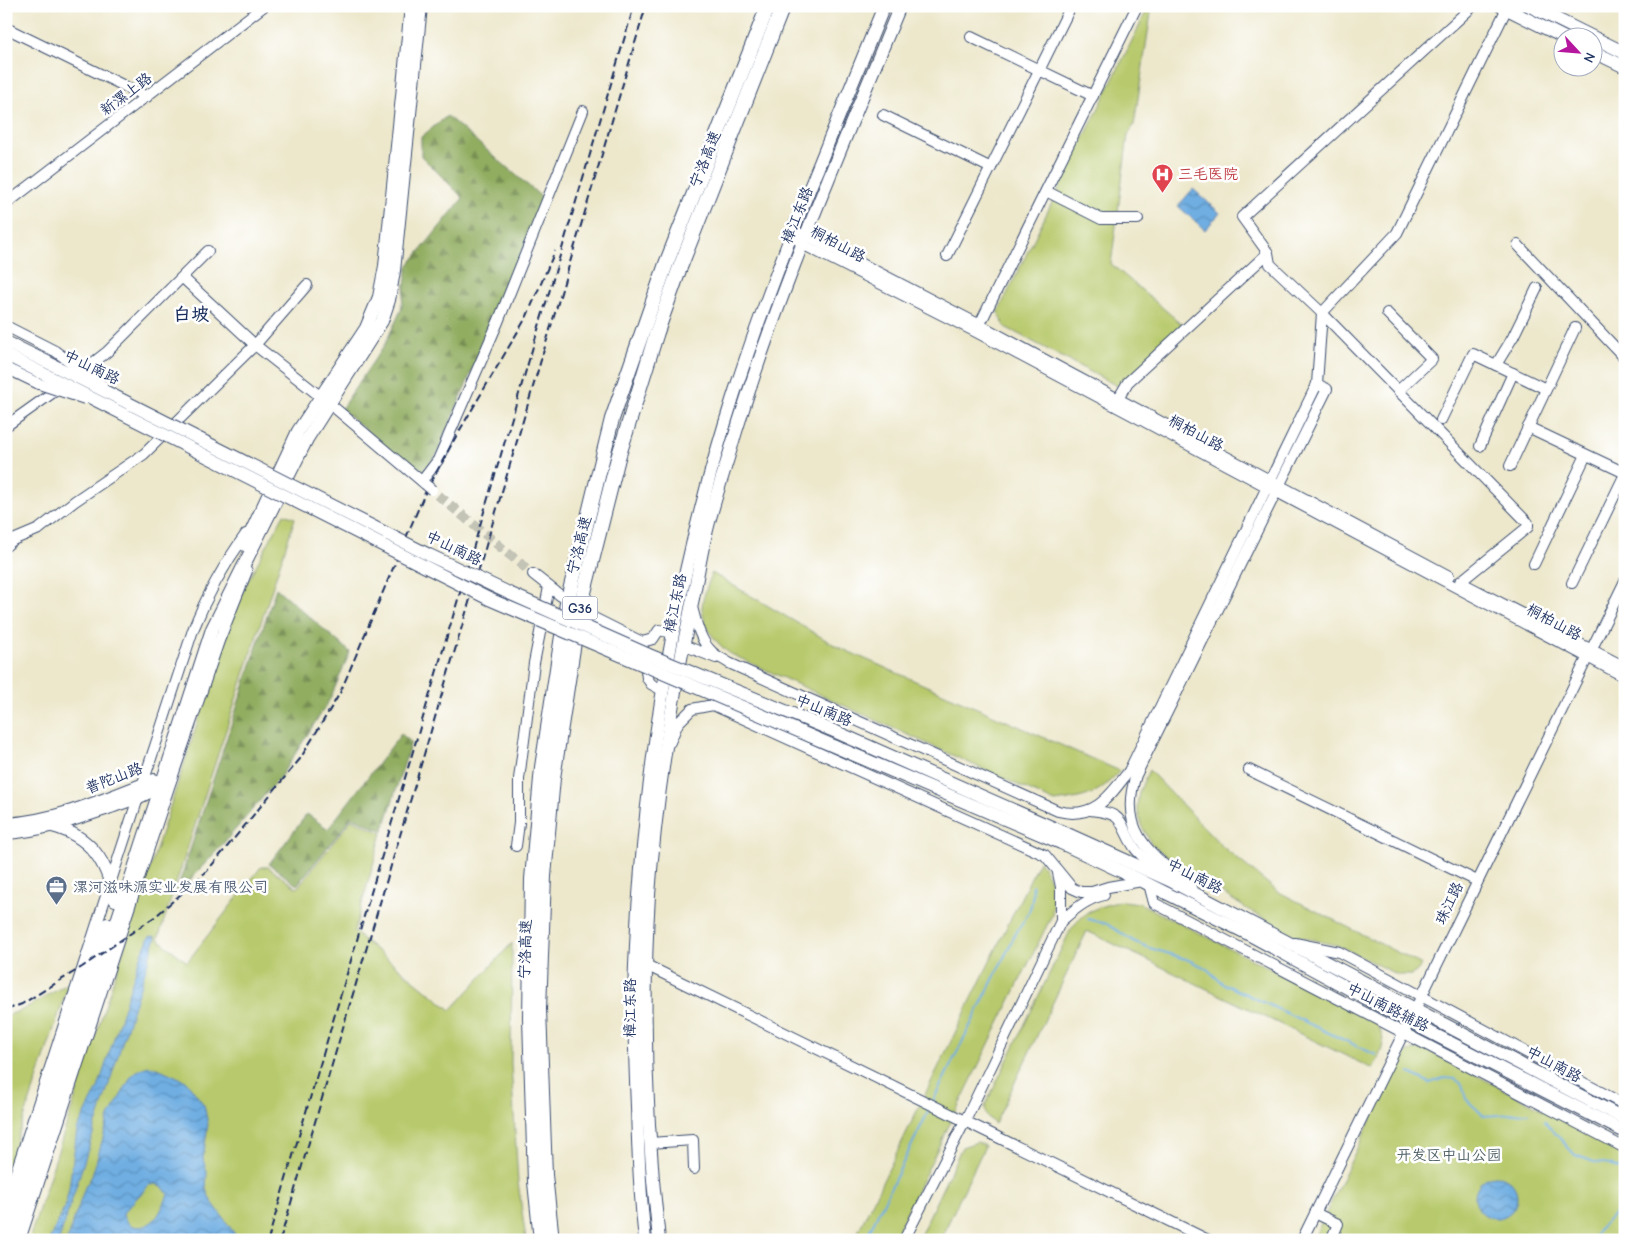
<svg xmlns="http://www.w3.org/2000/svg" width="1631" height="1246" viewBox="0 0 1631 1246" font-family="'Comic Neue','LXGW WenKai TC',sans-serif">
<defs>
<pattern id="forest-firs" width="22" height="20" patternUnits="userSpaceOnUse" patternTransform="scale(1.25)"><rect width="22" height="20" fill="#91ad60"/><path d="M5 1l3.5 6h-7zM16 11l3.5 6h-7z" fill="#768d52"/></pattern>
<pattern id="water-waves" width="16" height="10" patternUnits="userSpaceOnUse" patternTransform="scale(1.25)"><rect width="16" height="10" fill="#6faee2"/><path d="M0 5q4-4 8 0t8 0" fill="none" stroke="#5a8eba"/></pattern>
</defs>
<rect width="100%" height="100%" fill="#fff"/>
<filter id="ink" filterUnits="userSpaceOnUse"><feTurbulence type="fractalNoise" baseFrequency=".02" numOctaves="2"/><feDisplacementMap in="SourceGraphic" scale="10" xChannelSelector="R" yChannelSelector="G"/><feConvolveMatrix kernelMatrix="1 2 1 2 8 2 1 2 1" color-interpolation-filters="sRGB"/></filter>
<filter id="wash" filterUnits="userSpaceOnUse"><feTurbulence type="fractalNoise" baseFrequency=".0096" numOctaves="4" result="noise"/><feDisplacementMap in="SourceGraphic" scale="20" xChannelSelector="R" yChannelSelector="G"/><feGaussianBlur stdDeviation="1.12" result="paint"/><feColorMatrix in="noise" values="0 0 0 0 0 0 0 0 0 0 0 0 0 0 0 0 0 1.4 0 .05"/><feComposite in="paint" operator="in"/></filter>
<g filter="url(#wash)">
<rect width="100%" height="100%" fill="#ede8cc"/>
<g fill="#b7c96c" stroke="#697c65">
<path d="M 1149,6 L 1152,6 L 1134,125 L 1128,135 L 1111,264 L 1184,326 L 1119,387 L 1005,327 L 998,312 Z"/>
<path d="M 284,514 L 295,518 L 158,939 L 187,962 L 261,867 L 268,867 L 297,888 L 352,819 L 382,833 L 354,932 L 451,1010 L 512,943 L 511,1064 L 518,1182 L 526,1240 L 29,1240 L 225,638 L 244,588 Z"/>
<path d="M 712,573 L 838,647 L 1120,771 C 1096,796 1088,797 1055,802 L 731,654 C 716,644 703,626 702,608 C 702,597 709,583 712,573 Z"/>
<path d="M 1149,770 L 1223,847 L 1277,891 L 1422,965 L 1416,972 L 1411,975 L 1398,975 L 1339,946 L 1293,935 L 1247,909 L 1180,866 L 1152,845 L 1141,825 L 1137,807 L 1139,792 Z"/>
<path d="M 1039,861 C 1052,878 1055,894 1052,915 L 893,1240 L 854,1240 Z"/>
<path d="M 1123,901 L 1139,903 L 1373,1020 C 1389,1041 1383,1047 1373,1069 L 1087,931 L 995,1124 C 988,1118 985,1115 985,1106 L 1070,931 C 1084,910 1099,906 1123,901 Z"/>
<path d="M 69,983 L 6,1173 L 6,1016 L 24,1009 Z"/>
<path d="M 1417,1049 L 1427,1050 L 1625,1152 L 1625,1240 L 1313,1240 L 1399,1061 L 1406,1053 Z"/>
<path d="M 977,1142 L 985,1146 L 940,1240 L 918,1240 L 962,1147 Z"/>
</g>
<g fill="url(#forest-firs)" stroke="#566e5f">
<path d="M 447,116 L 544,199 L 437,454 L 424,471 L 416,473 L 341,409 L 385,344 L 401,310 L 408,266 L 463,198 L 421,156 L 421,137 Z"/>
<path d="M 276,588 L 350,652 L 330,699 L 281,776 L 223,844 L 175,896 Z"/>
<path d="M 401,734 L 411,742 L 383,831 L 352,817 L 297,885 L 269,864 L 307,814 L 328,829 Z"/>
</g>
<g fill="url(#water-waves)" stroke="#456ea0" fill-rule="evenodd">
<path d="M 1193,189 L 1220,213 L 1205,230 L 1178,206 Z"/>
<path d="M 153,936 L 156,937 L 59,1240 L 49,1240 L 65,1207 L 69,1188 L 77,1130 L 98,1088 L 138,963 L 149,937 Z"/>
<path d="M 148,1066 L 160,1069 L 186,1081 L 204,1105 L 208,1124 L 203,1159 L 207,1172 L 206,1189 L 210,1199 L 239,1240 L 67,1240 L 85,1187 L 92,1176 L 109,1117 L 131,1077 L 137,1071 ZM 155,1184 L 162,1186 L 168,1194 C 166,1201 160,1213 156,1218 C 145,1231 126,1230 123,1213 L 149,1185 Z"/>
<circle cx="1496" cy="1197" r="21"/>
</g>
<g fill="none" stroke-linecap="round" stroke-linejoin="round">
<g stroke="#6faee2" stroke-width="2">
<path d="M 1088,919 L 1107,924 L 1135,942 L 1150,948 L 1186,959 L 1206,968 L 1222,983 L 1376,1055"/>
<path d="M 1410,1073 L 1430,1083 L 1444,1078 L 1455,1079 L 1462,1084 L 1466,1099 L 1484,1116 L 1528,1113"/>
<path d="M 933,1101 L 1016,933 C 1027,917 1035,905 1032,885"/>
<path d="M 1545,1122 L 1575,1155 L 1594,1162 L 1610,1164 L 1622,1170 L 1625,1175"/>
<path d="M 865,1240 L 930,1108"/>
<path d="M 1594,1240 L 1598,1230 L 1620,1208 L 1625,1190"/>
</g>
</g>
</g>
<g filter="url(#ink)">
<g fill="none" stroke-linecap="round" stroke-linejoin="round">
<path stroke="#c3c3b6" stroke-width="10" stroke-dasharray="10 5" stroke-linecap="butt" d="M 438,495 L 533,574"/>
<defs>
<g id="minor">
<path d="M 6,28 L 147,97"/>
<path d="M 971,37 L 1093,96"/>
<path d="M 883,115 L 991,168"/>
<path d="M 1046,191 L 1101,219 L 1138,219"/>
<path d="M 6,204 L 264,6"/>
<path d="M 801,234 L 806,235 L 980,325 L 1449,576"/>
<path d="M 797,239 L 802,244 L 976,332 L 1625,677"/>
<path d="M 1518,245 L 1625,358"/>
<path d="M 947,256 L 1071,6"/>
<path d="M 183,278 L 255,345 L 330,404 L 425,484"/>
<path d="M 1387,313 L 1432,359 L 1398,391"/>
<path d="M 6,326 L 55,351"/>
<path d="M 977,330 L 1137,6"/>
<path d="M 1496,365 L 1513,337 L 1537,288"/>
<path d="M 6,368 L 39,384"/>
<path d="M 76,376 L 107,352 L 208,251"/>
<path d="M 1118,399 L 1128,382 L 1268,253"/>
<path d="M 1441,420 L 1473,354 L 1546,389"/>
<path d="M 6,426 L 62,386"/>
<path d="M 1528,427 L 1625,473"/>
<path d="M 1480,446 L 1513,373"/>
<path d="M 1510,466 L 1575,328"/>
<path d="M 422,481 L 438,460 L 498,322 L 583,111"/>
<path d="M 6,546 L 13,540 L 39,529 L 75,501 L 144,454 L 255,345 L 307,285"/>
<path d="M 1534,564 L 1586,455"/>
<path d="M 533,574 L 561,596"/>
<path d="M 1460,582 L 1528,527 L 1528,523 L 1322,313 L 1270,264 L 1268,253 L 1242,217 L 1473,6"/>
<path d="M 1572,583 L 1625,474"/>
<path d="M 1466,585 L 1625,667"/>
<path d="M 692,607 C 696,622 700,641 712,652 C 716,656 723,659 729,663 L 1058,811 C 1094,820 1110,796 1129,771 L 1317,384 L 1322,313 L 1397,233 L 1508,6"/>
<path d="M 588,615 L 642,642"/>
<path d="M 683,645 L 716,658"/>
<path d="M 662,690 L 651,684 L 647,678 L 642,642 L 653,639 L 659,630 L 673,633"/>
<path d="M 670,742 L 678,723 L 692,709 L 713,705 L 1045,855 L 1072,888 L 1081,892 L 1092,892 L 1108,887 L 1142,881"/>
<path d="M 1249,770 L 1477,881"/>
<path d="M 1090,810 C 1127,814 1117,821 1134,847 C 1141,857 1154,866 1163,875"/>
<path d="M 516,846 L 519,823 L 519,779 L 534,663 L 549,587"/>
<path d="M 1058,873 L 1061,887 L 1061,921 C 1074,910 1086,899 1104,895"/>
<path d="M 1149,884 L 1154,903 L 1625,1148"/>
<path d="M 1191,887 C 1151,854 1117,832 1136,775 L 1327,389 L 1317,384"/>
<path d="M 1295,943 L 1339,952 L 1625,1105"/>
<path d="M 646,965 L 1208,1240"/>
<path d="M 650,1143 L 693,1140 L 694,1169"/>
<path d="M 6,1202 L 193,630 C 206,597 225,563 246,534"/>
<path d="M 1315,1213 L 1338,1224 L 1331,1240"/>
<path d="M 20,1240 L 169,787 L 219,641 L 247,571"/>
<path d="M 904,1240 L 965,1121 L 1061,921"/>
<path d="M 1302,1240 L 1625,581"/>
</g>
<g id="major">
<path d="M 1501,6 L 1565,38"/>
<path d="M 1530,6 L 1625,53"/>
<path d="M 1594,52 L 1625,67"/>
<path d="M 6,342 L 47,362"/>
<path d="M 6,355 L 42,373"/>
<path d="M 245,545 L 298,431 L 366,328 L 379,297 L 385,266 L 411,6"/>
<path d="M 6,824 C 60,820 105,799 154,780 L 161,785 C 145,797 126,801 108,808 C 75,819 42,831 6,833"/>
<path d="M 52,826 C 91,836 107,862 115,900"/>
<path d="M 1065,833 L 1169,880 L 1625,1119"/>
<path d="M 1061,843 L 1142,881 L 1250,935 L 1408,1021 L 1625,1132"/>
<path d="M 6,1228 L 107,924"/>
<path d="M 13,1240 L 212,629 L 307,439 L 382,321 L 389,300 L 394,271 L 421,6"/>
<path d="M 645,1240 C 640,1195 638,1151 637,1106 C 635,1059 633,1012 635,965 C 643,772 675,578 734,394 C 777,262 832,134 884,6"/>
<path d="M 659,1240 C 646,1126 642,1009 649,895 C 656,797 672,699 692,603 C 697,581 700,557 706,534 C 712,508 721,481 729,455 C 774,301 839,154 900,6"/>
</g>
<g id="highway">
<path d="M 541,1240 L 535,1182 L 530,1018 L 532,879 L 542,767 L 567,603 L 612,419 L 666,264 L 768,6"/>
<path d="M 552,1240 L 545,1175 L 539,1009 L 544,876 L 553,778 L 578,616 L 618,458 L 657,332 L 679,270 L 783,6"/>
</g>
</defs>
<use href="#minor" stroke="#3a4b6e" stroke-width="12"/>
<use href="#major" stroke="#3a4b6e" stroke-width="14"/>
<use href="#highway" stroke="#3a4b6e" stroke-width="16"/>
<use href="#minor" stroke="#fff" stroke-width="10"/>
<use href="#major" stroke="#fff" stroke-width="12"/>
<use href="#highway" stroke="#fff" stroke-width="14"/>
<g stroke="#1b2f5e" stroke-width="2" stroke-dasharray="8 4" stroke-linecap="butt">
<path d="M 6,1010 L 22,1004 L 82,967 L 156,916 L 207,871 L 300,759 L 340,693 L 425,493 L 454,440 L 527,316 L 555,251"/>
<path d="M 268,1240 L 634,6"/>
<path d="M 280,1240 L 646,6"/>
</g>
<defs>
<g id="minor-bridge">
<path d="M 55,351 L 102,385"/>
<path d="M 39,384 L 85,399"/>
<path d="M 425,484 L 432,490"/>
</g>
<g id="major-bridge">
<path d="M 47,362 L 429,555 L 511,594 L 649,655 L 834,731 L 1065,833"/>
<path d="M 42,373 L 489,599 L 1061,843"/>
</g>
</defs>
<use href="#minor-bridge" stroke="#3a4b6e" stroke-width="12" stroke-linecap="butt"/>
<use href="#major-bridge" stroke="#3a4b6e" stroke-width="14" stroke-linecap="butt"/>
<use href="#minor-bridge" stroke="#fff" stroke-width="10"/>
<use href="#major-bridge" stroke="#fff" stroke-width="12"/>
</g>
</g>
<defs>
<symbol id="hospital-pin" viewBox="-11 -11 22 30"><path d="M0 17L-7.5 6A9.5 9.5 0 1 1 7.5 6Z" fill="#e0444e" stroke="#fff"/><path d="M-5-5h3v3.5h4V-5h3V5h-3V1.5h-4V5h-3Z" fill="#fff"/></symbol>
<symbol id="office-pin" viewBox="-11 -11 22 30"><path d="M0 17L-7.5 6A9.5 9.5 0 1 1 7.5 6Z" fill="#5c6f8a" stroke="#fff"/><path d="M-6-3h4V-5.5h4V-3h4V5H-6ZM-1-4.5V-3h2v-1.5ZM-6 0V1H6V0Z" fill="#fff"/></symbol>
</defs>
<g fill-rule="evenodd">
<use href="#hospital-pin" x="1150" y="162" width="25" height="34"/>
<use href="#office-pin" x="44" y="874" width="25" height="34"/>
</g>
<g text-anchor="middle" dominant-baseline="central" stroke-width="5" stroke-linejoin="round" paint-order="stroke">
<rect fill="#fff" stroke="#5f6d8e" stroke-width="1" x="562.5" y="596.5" width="35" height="23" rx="4"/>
<g font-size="14" font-weight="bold" fill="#1b2f5e">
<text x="580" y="608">G36</text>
</g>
<g font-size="15" fill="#1b2f5e" stroke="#fff">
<text transform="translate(126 94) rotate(-37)">新漯上路</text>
<text transform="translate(705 159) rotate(-68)">宁洛高速</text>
<text transform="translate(797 215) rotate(-68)">樟江东路</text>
<text transform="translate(838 244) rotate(28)">桐柏山路</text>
<text transform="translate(92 367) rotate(26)">中山南路</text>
<text transform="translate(1196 433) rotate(28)">桐柏山路</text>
<text transform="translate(579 545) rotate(-76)">宁洛高速</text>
<text transform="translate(454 548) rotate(26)">中山南路</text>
<text transform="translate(675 603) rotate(-78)">樟江东路</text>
<text transform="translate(1554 622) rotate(28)">桐柏山路</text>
<text transform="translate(824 710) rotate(23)">中山南路</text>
<text transform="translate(114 778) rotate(-21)">普陀山路</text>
<text transform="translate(1195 876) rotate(27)">中山南路</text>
<text transform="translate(1449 903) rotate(-64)">珠江路</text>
<text transform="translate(525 949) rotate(-88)">宁洛高速</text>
<text transform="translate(1388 1007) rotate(27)">中山南路辅路</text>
<text transform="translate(630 1008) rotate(-90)">樟江东路</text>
<text transform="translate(1554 1064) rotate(28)">中山南路</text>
</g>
<g font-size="15" fill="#be3a42" stroke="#fff" text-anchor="start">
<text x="1178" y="174">三毛医院</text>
</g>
<g font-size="15" fill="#4e5e75" stroke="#fff" text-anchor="start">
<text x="73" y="887">漯河滋味源实业发展有限公司</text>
</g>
<g font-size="15" fill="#4a5d62" stroke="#fff">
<text x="1449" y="1155">开发区中山公园</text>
</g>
<g font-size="18" font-weight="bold" fill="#1b2f5e" stroke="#fff">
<text x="191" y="314">白坡</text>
</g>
</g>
<rect width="1631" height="1246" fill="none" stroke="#fff" stroke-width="25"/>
<g transform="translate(1578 52) rotate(116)"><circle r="24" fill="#ffffff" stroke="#a4acbf"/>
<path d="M0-4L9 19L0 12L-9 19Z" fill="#b5179e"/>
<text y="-8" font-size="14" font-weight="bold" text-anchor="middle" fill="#1b2f5e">N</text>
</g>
</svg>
